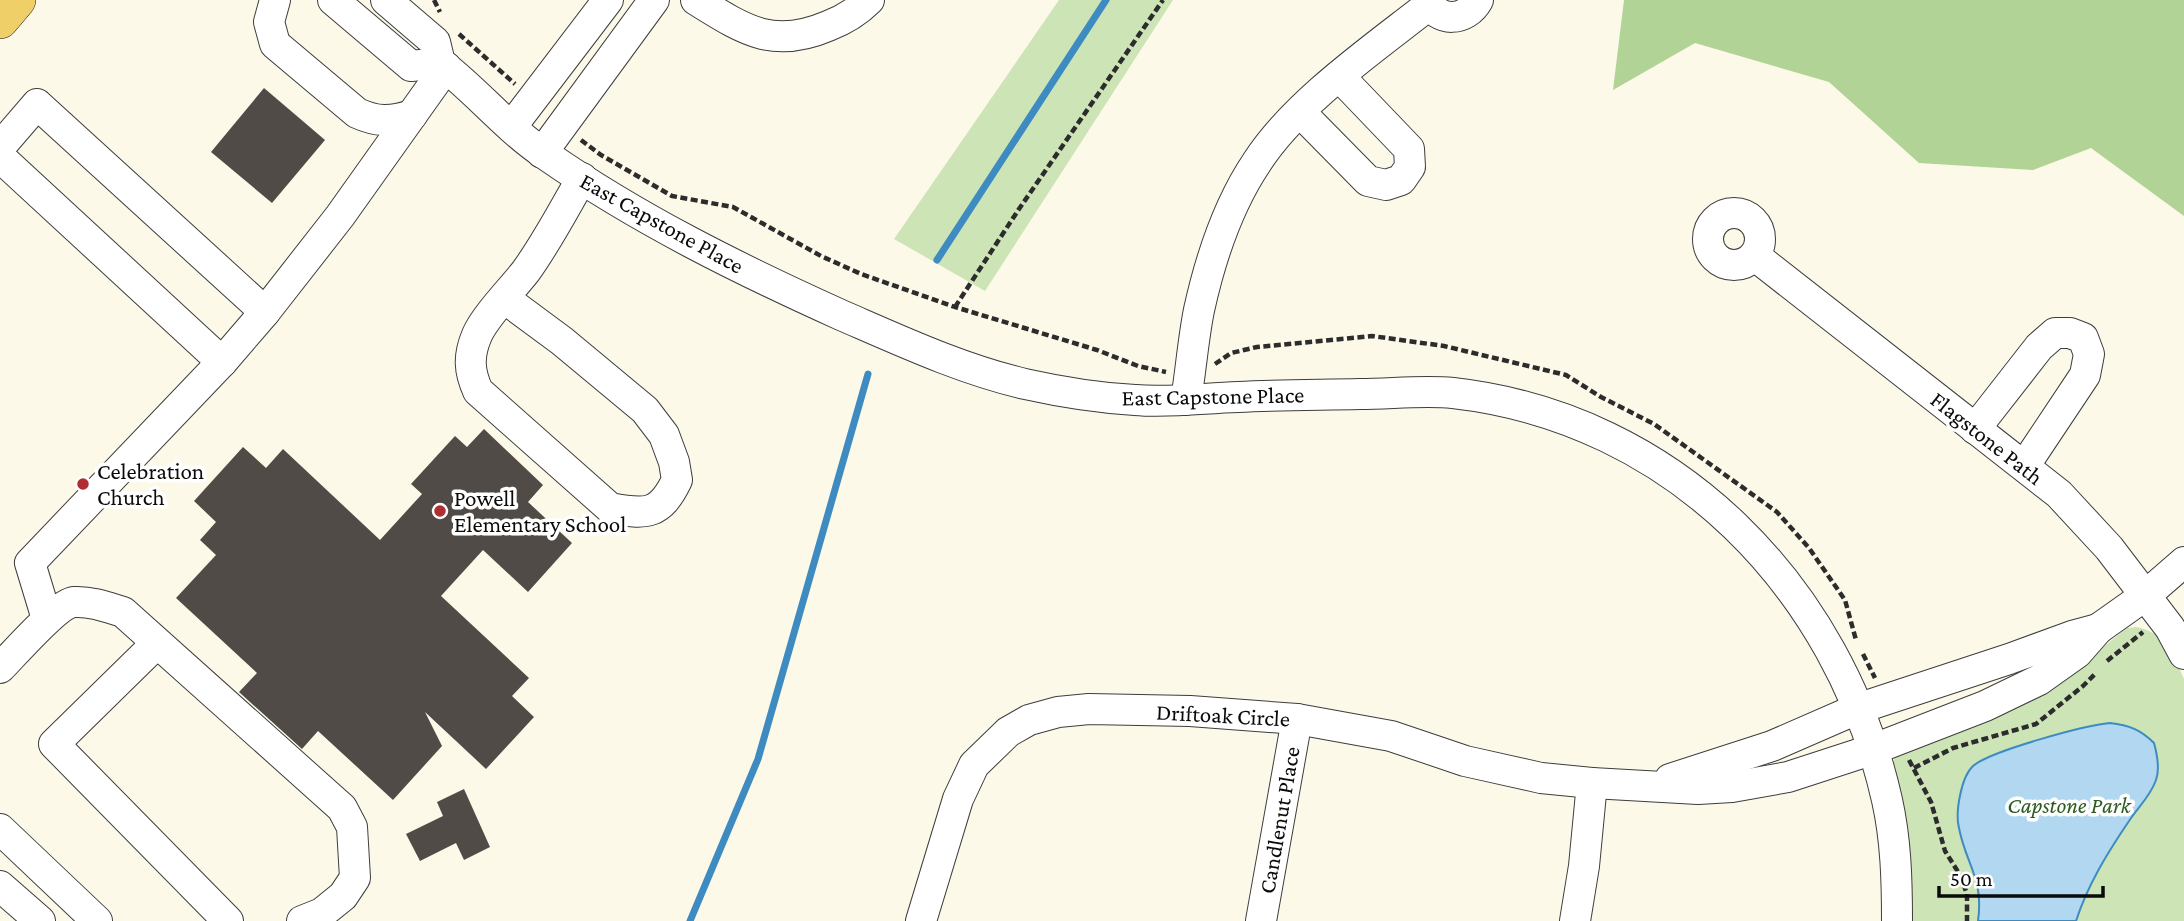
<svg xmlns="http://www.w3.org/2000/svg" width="2184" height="921" viewBox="0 0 2184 921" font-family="'Crimson Pro',serif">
<rect width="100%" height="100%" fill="#fdf9e8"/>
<g fill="#cde4b6">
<path d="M 1059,0 L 1173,0 L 985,291 L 894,239 Z"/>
<path d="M 2136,627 C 2163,631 2174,656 2184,679 L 2184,921 L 1907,921 L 1892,767 L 1895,756 L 2078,667 L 2127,628 Z"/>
</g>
<path fill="#b1d396" d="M 1624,0 L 2184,0 L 2184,216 L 2091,148 L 2033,170 L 1919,163 L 1829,82 L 1695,43 L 1613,90 Z"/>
<path fill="#b1d8f0" stroke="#3e8bc2" stroke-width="2" d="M 2110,723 C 2129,725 2141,730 2154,743 C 2157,754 2160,769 2156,780 C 2150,797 2138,807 2129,821 C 2108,852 2088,884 2076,921 L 1978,921 C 1984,878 1966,865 1959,828 C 1955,813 1961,777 1973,766 C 1990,751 2086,725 2110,723 Z"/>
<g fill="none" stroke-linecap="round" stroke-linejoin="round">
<g stroke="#3e8bc2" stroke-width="7">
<path d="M 937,260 L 1106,0"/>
<path d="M 690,921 L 758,759 L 868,374"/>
</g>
</g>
<g fill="#514b47">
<path d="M 264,88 L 325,140 L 272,203 L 211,152 Z"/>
<path d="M 484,429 L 543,485 L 528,502 L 572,543 L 528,592 L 483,550 L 441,596 L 529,678 L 512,696 L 534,717 L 486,769 L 425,712 L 442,746 L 393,800 L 318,731 L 302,749 L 239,692 L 257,673 L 176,598 L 216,555 L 200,540 L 216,522 L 194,501 L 243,447 L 266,468 L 283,449 L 380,540 L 422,494 L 411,484 L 455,436 L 467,447 Z"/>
<path d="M 464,789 L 490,847 L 464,860 L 456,843 L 420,861 L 406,834 L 443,816 L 437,802 Z"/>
</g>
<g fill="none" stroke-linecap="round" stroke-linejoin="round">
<defs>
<g id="minor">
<path d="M 275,0 L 269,22 L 275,44 L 357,113 C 377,122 390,122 412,115"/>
<path d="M 333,0 L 411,66 L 440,63"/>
<path d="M 386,0 L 435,42 L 440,63 C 477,91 507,129 546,155 C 638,219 739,269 841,315 C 901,341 961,369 1025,384 C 1061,392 1098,398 1135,400 C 1170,403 1204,398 1238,397 C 1279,395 1319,395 1360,394 C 1390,394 1423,390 1453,393 C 1674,418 1839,587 1887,800 C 1896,840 1897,881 1897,921"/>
<path d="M 696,0 C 743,29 772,50 828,26 C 844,20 857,12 869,0"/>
<path d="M 1427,0 C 1438,23 1466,22 1478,0"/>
<path d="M 1300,112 L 1368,181 L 1386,185 L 1401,180 L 1410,167 L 1409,149 L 1339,76"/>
<path d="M 512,126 L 608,0"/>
<path d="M 0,147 L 37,104 L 265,312 L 222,362 L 30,563 L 47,619"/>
<path d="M 542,153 L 654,0"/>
<path d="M 0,157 L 222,362"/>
<circle cx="1734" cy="239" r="26"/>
<path d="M 1755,256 L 2059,494 L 2109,548 L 2170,628 L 2184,654"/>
<path d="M 504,298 L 562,341 L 645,410 L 664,435 L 674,462 L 677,480 C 660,515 647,515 610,508 L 478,391 C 469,371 468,356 477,335 C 485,316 513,288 526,271 C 547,242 564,209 582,178"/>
<path d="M 265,312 L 340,216 L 446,67"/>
<path d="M 1186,400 C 1191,370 1193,340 1199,310 C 1210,260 1228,205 1257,162 C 1295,103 1373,49 1429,5"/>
<path d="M 1975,429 L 2039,347 L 2055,333 L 2070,333 L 2083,338 L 2089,354 L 2085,375 L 2025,465"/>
<path d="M 156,644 L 54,744 L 228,921"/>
<path d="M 0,668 C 14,654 57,604 74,602 C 91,601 107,607 123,612 L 342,808 L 352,827 L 355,878 L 343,896 L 322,913 L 302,921"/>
<path d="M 1670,779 L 1772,746 L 1857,709 L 2009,659 L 2072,636 L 2098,629"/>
<path d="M 0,829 L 97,921"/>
<path d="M 0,886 L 40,921"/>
<path d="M 921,921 L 958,799 L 974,765 L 1008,732 L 1029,720 L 1058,712 L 1089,709 L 1190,711 L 1297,719 L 1391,736 L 1465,761 L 1541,778 L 1592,783 L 1698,789 L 1732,787 L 1788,777 L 1874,749 L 1985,706 L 2039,680 L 2077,653 L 2098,629 L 2146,595 L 2184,562"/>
<path d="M 1261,921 L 1297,719"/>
<path d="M 1575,921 L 1584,866 L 1592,783"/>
</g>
<path id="major" d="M 0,20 L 17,0"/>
</defs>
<use href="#minor" stroke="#3d3d3d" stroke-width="32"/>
<use href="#major" stroke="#1b1b1b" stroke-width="38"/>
<g stroke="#2c2c2c" stroke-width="4.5" stroke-dasharray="7 3.5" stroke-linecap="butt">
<path d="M 434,0 L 440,12"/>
<path d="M 459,34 L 515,84"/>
<path d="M 581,140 L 601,155 L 672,196 L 733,207 L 821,256 L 861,274 L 955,307 L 1097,350 L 1138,366 L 1166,372"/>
<path d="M 955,307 L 1019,209 L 1163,0"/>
<path d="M 1215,364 L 1231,353 L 1257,347 L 1372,336 L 1444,346 L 1566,375 L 1601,397 L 1654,424 L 1777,512 L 1809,548 L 1845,600 L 1856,640"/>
<path d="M 1863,654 L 1875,678"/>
<path d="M 2107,661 L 2143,632"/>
<path d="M 1909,760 L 1931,802 L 1945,851 L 1960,875 L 1967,894 L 1967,921"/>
<path d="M 1914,768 L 1953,748 L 2036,724 L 2083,686 L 2096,673"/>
</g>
<use href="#minor" stroke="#fff" stroke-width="30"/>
<use href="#major" stroke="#eecf68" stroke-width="37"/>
</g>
<g fill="#ae2e32" stroke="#fff" stroke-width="2.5">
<circle cx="83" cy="484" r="7"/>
<circle cx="440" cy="511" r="7"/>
</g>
<g text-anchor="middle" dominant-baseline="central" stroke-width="7" stroke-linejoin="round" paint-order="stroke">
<g font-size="23" fill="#0a0a0a" stroke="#fff">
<text transform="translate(662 223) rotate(29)">East Capstone Place</text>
<text transform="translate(1213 396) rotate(-1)">East Capstone Place</text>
<text transform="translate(1987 438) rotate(38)">Flagstone Path</text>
<text transform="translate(1223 715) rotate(3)">Driftoak Circle</text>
<text transform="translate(1279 820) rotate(-80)">Candlenut Place</text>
</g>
<g font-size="23" fill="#0a0a0a" stroke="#fff" text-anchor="start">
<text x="97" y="471">Celebration<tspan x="97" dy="26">Church</tspan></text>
<text x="454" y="498">Powell<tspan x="454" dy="26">Elementary School</tspan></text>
</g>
<g font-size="23" font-style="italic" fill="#2c5b20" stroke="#fff">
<text x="2069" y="805">Capstone Park</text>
</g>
</g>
<path d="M1939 886v10h164v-10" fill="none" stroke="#0a0a0a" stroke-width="3.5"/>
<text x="1950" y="886" font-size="21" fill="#0a0a0a" stroke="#ffffff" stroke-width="5" paint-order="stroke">50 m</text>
</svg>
